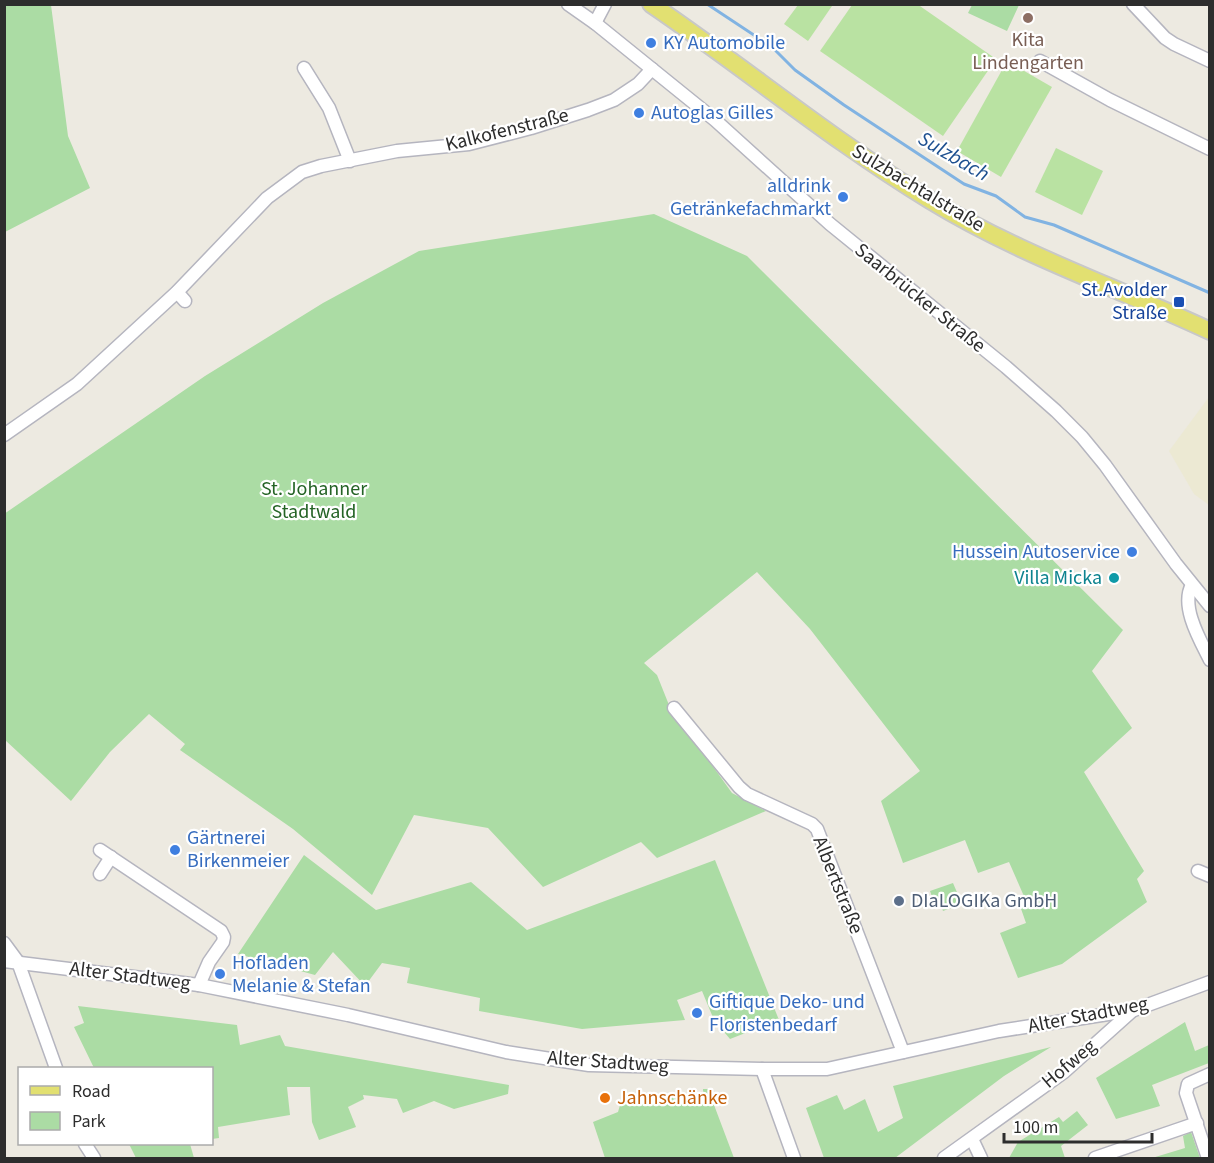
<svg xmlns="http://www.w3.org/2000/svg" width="1214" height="1163" viewBox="0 0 1214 1163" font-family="'Source Sans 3',sans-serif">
<rect width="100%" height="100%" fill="#edeae1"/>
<path fill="#ece9d3" d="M 1209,397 L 1209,505 L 1194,494 L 1169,451 Z"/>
<g fill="#abdca4">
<path d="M 5,4 L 51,5 L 68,136 L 90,188 L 5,232 Z"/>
<path d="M 972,5 L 972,4 L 1019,5 L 1007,31 L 968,13 Z"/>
<path d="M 654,214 L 747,256 L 1123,630 L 1092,671 L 1132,728 L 1084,772 L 1144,871 L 1137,879 L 1147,902 L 1062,964 L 1018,978 L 1000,933 L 1026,923 L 1019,903 L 1023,894 L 1009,862 L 978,873 L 965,840 L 903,863 L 881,801 L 920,771 L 810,629 L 757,572 L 644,663 L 657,675 L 669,705 L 732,793 L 766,811 L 657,858 L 641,842 L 543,887 L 488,828 L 414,815 L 372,895 L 293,829 L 180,750 L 185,744 L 149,714 L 110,752 L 71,801 L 5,740 L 4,514 L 205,376 L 323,303 L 419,251 Z"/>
<path d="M 304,855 L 376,910 L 471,882 L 527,930 L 715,860 L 779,1020 L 730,1039 L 714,1020 L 702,991 L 677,1000 L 685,1020 L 582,1029 L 479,1011 L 480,998 L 407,983 L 410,968 L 382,963 L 365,986 L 333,952 L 315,975 L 238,954 Z"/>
<path d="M 953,883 L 962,904 L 943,911 L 939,900 L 934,902 L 930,891 Z"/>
<path d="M 78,1006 L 237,1025 L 240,1045 L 280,1035 L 285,1046 L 509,1085 L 508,1094 L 454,1109 L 434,1101 L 403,1113 L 397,1099 L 363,1095 L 364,1099 L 348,1107 L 356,1127 L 319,1140 L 312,1122 L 310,1087 L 287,1087 L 290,1115 L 218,1127 L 219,1138 L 212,1139 L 212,1068 L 94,1068 L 74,1027 L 84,1023 Z"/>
<path d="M 1185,1022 L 1195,1051 L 1209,1045 L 1209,1063 L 1152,1085 L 1160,1106 L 1116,1119 L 1096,1078 Z"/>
<path d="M 1051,1047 L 1004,1076 L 895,1158 L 824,1158 L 806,1108 L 837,1095 L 844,1110 L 865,1099 L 878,1132 L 903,1118 L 893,1086 Z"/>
<path d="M 703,1089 L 708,1089 L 734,1158 L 605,1158 L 593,1122 L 618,1112 L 623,1095 L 703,1095 Z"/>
<path d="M 1077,1111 L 1088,1125 L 1061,1146 L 1065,1158 L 1009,1158 L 1018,1142 L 1059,1117 L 1063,1122 Z"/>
<path d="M 1191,1132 L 1200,1158 L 1152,1158 L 1185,1148 L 1183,1136 Z"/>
<path d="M 129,1144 L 190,1144 L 194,1158 L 136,1158 Z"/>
</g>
<g fill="#b9e2a2">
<path d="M 830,4 L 832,6 L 808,41 L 784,24 L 798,5 Z"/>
<path d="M 917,4 L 996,59 L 943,136 L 820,51 L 852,5 Z"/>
<path d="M 1007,61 L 1052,87 L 1001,177 L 957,151 Z"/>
<path d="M 1056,148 L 1103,171 L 1082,215 L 1035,192 Z"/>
</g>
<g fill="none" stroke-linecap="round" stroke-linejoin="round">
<path stroke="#81b3e2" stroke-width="3" d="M 707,4 L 772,47 L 795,70 L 844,105 L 964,184 L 996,196 L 1025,217 L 1054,225 L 1210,293"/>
<defs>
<g id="minor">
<path d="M 568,4 L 595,23 L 715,120 L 830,224 L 1006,367 L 1056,411 L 1082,437 L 1105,465 L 1176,564 L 1210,606"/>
<path d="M 1133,4 L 1165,38 L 1174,44 L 1210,61"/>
<path d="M 595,23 L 605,4"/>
<path d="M 1040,61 L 1110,100 L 1210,149"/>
<path d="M 304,68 L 329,108 L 350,161"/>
<path d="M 177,292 L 185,301"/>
<path d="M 4,435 L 77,384 L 177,292 L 267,198 L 302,172 L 321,166 L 397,151 L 469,144 L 531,128 L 588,110 L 614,100 L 638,84 L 652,69"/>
<path d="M 1192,585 C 1180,606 1200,640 1210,660"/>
<path d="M 674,708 L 739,787 L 747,794 L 812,824 L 817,829 L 903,1052"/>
<path d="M 100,850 L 221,931 L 224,937 L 223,942 L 209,962 L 199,985"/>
<path d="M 1198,871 L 1210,876"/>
<path d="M 100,874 L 111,857"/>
<path d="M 4,943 L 18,962 L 56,1068"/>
<path d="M 4,961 L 199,985 L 348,1015 L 506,1052 L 589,1065 L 762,1069 L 827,1069 L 999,1031 L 1134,1010 L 1210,982"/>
<path d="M 762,1069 L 794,1158"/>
<path d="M 972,1139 L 981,1158"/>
<path d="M 85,1144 L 94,1158"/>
<path d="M 944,1158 L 1064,1072 L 1132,1011"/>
<path d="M 1095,1158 L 1197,1123"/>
<path d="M 1208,1158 L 1186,1093 L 1188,1084 L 1210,1074"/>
</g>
<path id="major" d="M 651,4 C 745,68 833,141 930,200 C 1018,254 1116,287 1210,331"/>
</defs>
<use href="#minor" stroke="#b5b5bf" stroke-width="15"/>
<use href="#major" stroke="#c8c8c8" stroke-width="20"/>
<use href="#minor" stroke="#fff" stroke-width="12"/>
<use href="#major" stroke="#e2e071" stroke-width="16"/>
</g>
<circle fill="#8d6e63" stroke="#fff" stroke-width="2" cx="1028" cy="18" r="6"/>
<g fill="#3f7fe0" stroke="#fff" stroke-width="2">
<circle cx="651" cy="43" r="6"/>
<circle cx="639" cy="113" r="6"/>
<circle cx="843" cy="197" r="6"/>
<circle cx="1132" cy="552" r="6"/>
<circle cx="175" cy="850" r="6"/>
<circle cx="220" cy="974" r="6"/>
<circle cx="697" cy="1013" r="6"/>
</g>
<rect fill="#1a4fb4" stroke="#fff" stroke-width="2" x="1173" y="296" width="12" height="12" rx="3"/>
<circle fill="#0f9aa8" stroke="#fff" stroke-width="2" cx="1114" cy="578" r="6"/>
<circle fill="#5c6f8a" stroke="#fff" stroke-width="2" cx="899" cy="901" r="6"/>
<circle fill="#e8710a" stroke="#fff" stroke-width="2" cx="605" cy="1098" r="6"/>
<g text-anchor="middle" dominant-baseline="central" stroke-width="4.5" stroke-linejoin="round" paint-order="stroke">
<g font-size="20" fill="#785e54" stroke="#fff">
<text x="1028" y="40">Kita<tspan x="1028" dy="23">Lindengarten</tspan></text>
</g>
<g font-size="20" fill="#366cbe" stroke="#fff" text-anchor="start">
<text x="663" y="43">KY Automobile</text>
<text x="651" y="113">Autoglas Gilles</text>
<text x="831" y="186" text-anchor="end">alldrink<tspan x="831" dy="23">Getränkefachmarkt</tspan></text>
<text x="1120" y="552" text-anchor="end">Hussein Autoservice</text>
<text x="187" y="838">Gärtnerei<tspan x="187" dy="23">Birkenmeier</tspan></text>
<text x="232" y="963">Hofladen<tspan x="232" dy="23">Melanie &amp; Stefan</tspan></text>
<text x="709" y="1002">Giftique Deko- und<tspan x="709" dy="23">Floristenbedarf</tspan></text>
</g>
<g font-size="20" fill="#2d2d2d" stroke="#fff">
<text transform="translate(507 130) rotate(-14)">Kalkofenstraße</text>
<text transform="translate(918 188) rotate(31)">Sulzbachtalstraße</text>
<text transform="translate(920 298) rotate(39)">Saarbrücker Straße</text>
<text transform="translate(838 885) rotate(68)">Albertstraße</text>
<text transform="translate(130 976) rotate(7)">Alter Stadtweg</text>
<text transform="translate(1088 1015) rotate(-11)">Alter Stadtweg</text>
<text transform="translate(608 1062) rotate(4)">Alter Stadtweg</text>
<text transform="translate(1069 1064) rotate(-40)">Hofweg</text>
</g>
<g font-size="20" fill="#164399" stroke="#fff" text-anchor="end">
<text x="1167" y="290">St.Avolder<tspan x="1167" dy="23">Straße</tspan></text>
</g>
<g font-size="20" fill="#246325" stroke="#fff">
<text x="314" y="489">St. Johanner<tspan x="314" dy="23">Stadtwald</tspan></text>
</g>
<g font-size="20" fill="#0d838f" stroke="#fff" text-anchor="end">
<text x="1102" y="578">Villa Micka</text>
</g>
<g font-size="20" fill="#4e5e75" stroke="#fff" text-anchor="start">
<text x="911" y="901">DIaLOGIKa GmbH</text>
</g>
<g font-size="20" fill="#c56008" stroke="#fff" text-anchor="start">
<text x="617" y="1098">Jahnschänke</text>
</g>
<g font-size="21" font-style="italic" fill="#1e5090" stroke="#fff">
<text transform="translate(954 156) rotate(30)">Sulzbach</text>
</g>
</g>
<rect width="1214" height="1163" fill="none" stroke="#2d2d2d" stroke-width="12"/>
<rect x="18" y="1067" width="195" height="78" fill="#ffffff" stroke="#ababab" stroke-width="1.5"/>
<rect x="30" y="1086" width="30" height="9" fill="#e2e071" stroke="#ababab" stroke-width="1.5"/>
<text x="72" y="1097" font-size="18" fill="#2d2d2d">Road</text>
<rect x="30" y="1112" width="30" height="18" fill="#abdca4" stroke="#ababab" stroke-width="1.5"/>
<text x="72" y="1127" font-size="18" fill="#2d2d2d">Park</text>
<path d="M1004 1133v9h148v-9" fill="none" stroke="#2d2d2d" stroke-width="3"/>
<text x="1013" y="1133" font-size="18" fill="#2d2d2d" stroke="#ffffff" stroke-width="4.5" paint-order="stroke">100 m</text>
</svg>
